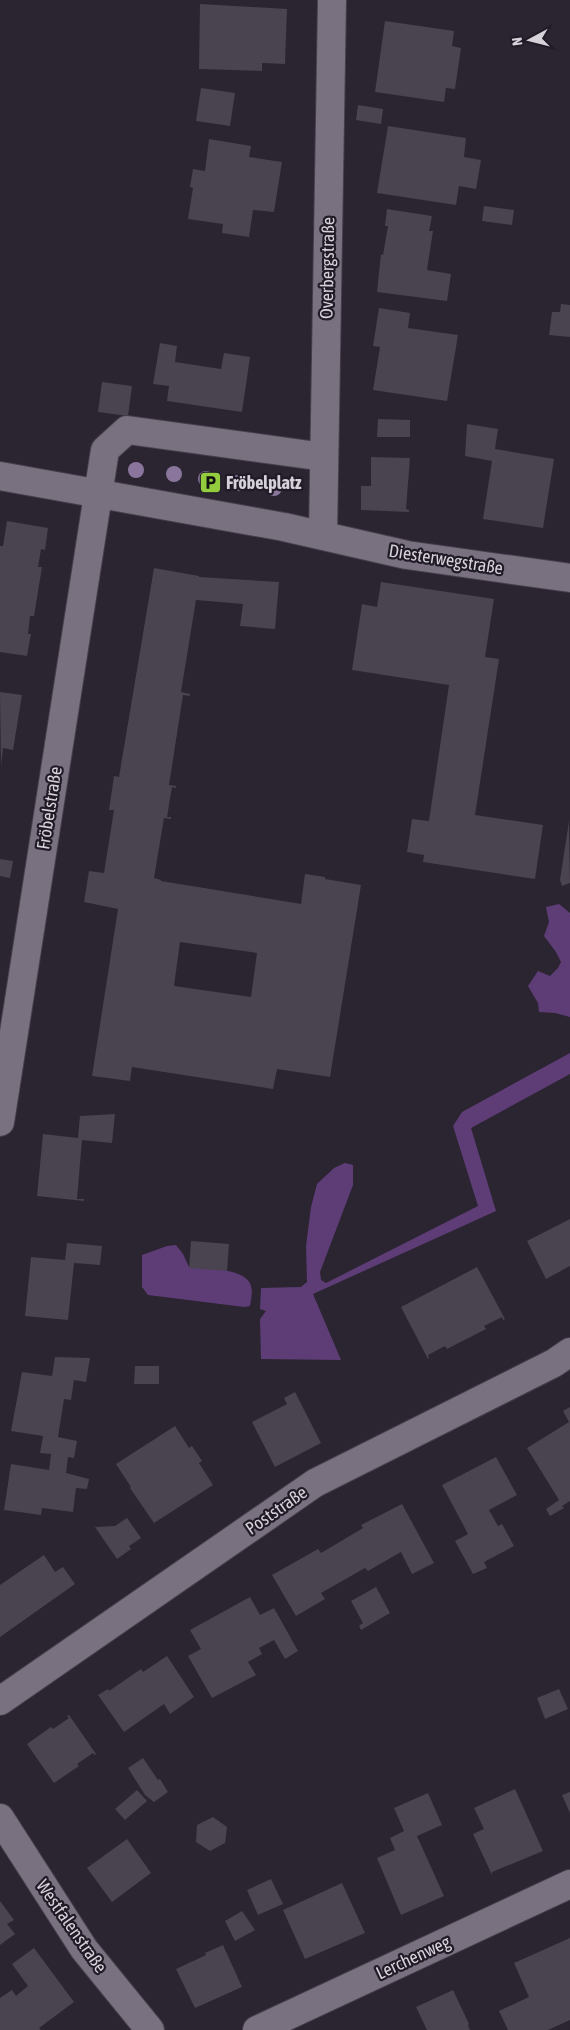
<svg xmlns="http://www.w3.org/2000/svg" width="570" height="2030" viewBox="0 0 570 2030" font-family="'Asap Condensed',sans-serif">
<rect width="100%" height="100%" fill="#2b2431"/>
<g fill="#5e3d77">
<path d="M 559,904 L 570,913 L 570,1017 L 555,1013 L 539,1012 L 538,1003 L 528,986 L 538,971 L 550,976 L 558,968 L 561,962 L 556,952 L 544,936 L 549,922 L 546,907 Z"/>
<path d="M 570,1053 L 570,1074 L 471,1128 L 496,1211 L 313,1294 L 341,1360 L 261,1359 L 260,1319 L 266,1311 L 260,1309 L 261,1288 L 301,1287 L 307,1282 L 306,1246 L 311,1207 L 317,1184 L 334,1168 L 345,1163 L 353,1165 L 353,1185 L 320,1272 L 321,1280 L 326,1283 L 478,1206 L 453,1126 L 462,1112 Z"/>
<path d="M 176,1245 L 183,1254 L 189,1267 C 204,1269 246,1267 251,1286 C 253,1292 251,1299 250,1306 L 244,1307 L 148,1295 L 142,1287 L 142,1255 L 167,1246 Z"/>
</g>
<g fill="#4a4350" fill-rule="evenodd">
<path d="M 200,4 L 287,9 L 285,64 L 262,63 L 262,71 L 199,69 Z"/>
<path d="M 385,21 L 454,31 L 452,46 L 461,48 L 455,89 L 446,88 L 444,102 L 375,92 Z"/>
<path d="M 201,88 L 235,93 L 230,126 L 196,121 Z"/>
<path d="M 358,105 L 383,109 L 381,124 L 356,120 Z"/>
<path d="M 388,126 L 466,138 L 464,157 L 481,160 L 476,189 L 459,186 L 456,205 L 377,193 Z"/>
<path d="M 209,139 L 251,146 L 249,157 L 282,162 L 274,212 L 253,210 L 249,237 L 222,233 L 223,224 L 188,219 L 193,188 L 190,187 L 193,169 L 205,171 Z"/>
<path d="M 484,206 L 514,210 L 512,225 L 482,221 Z"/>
<path d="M 387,209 L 432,216 L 429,231 L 433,231 L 427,270 L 451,274 L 447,301 L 377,292 L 381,254 L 383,255 L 388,226 L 385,226 Z"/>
<path d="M 561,304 L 570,305 L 570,337 L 549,335 L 552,312 L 560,312 Z"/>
<path d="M 379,308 L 410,313 L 408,328 L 458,335 L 447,401 L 373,390 L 380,347 L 373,346 Z"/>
<path d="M 160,343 L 177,346 L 175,362 L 221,369 L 224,353 L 250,357 L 242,412 L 167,401 L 169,386 L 153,384 Z"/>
<path d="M 102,382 L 132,386 L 128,416 L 98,412 Z"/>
<path d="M 378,419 L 410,420 L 410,437 L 377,437 Z"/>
<path d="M 467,424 L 498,429 L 495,449 L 554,459 L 543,528 L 483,519 L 492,461 L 465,456 Z"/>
<path d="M 371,457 L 410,458 L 406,509 L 409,510 L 409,512 L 361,510 L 361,486 L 371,486 Z"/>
<path d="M 7,521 L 48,528 L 45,550 L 41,549 L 38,567 L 42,567 L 34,616 L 30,616 L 28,634 L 31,634 L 27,656 L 0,652 L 0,546 L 3,546 Z"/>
<path d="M 154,568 L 199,576 L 199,577 L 279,582 L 275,629 L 240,626 L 243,604 L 196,600 L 181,692 L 190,694 L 190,696 L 183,695 L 169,785 L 176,786 L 176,788 L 172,787 L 167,817 L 171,817 L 171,819 L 164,818 L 154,878 L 161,880 L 161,881 L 301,904 L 305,874 L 325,877 L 325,879 L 361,885 L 330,1077 L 277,1069 L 273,1089 L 132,1067 L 130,1081 L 92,1076 L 118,909 L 84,902 L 89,871 L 104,873 L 114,810 L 109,810 L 114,776 L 119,777 ZM 180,942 L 257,953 L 251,997 L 174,986 Z"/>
<path d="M 381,582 L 494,599 L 485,657 L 499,659 L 475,815 L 543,825 L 535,879 L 423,862 L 424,855 L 407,852 L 412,819 L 429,821 L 449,685 L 352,670 L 362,604 L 377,607 Z"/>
<path d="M 0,692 L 22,695 L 13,750 L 3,748 L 1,766 Z"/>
<path d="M 569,821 L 570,883 L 562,886 L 560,880 Z"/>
<path d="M 0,859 L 13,861 L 10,878 L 0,876 Z"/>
<path d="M 115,1114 L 112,1143 L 82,1140 L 77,1199 L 84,1199 L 84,1201 L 37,1196 L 43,1134 L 78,1138 L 80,1116 Z"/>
<path d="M 570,1219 L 570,1266 L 546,1279 L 527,1241 Z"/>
<path d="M 191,1241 L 229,1244 L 227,1271 L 189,1268 Z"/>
<path d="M 67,1243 L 102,1246 L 100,1265 L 74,1263 L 68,1320 L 25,1316 L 31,1257 L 65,1260 Z"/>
<path d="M 477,1267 L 505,1319 L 503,1320 L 502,1317 L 484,1326 L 486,1329 L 447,1349 L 445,1346 L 428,1355 L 429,1358 L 428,1359 L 401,1307 Z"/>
<path d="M 55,1357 L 90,1358 L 86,1382 L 74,1380 L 71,1400 L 64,1399 L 58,1437 L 77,1441 L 74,1458 L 68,1457 L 66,1473 L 89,1479 L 87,1489 L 76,1488 L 73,1512 L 42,1508 L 41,1515 L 4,1510 L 11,1464 L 49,1470 L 51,1454 L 40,1453 L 43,1436 L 11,1431 L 22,1372 L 52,1376 Z"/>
<path d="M 135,1366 L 159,1366 L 159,1384 L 134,1384 Z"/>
<path d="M 295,1392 L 321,1443 L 275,1467 L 252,1422 L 287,1404 L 284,1398 Z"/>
<path d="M 570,1407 L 570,1501 L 562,1506 L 564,1508 L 550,1516 L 546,1509 L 559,1500 L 527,1448 L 569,1422 L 563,1411 Z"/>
<path d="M 175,1426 L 189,1448 L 192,1446 L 202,1461 L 199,1463 L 213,1485 L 154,1523 L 130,1488 L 131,1487 L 116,1464 Z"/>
<path d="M 496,1457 L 517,1495 L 489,1510 L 498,1526 L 502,1524 L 514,1546 L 484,1562 L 487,1568 L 473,1574 L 455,1541 L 468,1534 L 442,1485 Z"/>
<path d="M 402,1504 L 434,1563 L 412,1574 L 401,1552 L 368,1571 L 365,1568 L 321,1593 L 325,1599 L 296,1616 L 272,1575 L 318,1549 L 321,1553 L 363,1528 L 361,1525 Z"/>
<path d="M 127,1518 L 141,1538 L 129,1546 L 131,1549 L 117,1559 L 95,1527 L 115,1526 Z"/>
<path d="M 44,1555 L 55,1572 L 63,1567 L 75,1584 L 0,1637 L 0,1585 Z"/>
<path d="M 376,1587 L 390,1613 L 361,1630 L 359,1626 L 363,1623 L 351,1601 Z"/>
<path d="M 250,1597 L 260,1615 L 274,1608 L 298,1651 L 285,1659 L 274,1640 L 259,1648 L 262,1654 L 248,1662 L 256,1675 L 212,1698 L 188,1656 L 201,1649 L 190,1630 Z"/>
<path d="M 167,1656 L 194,1697 L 170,1714 L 164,1704 L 124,1732 L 98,1695 L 108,1689 L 109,1691 L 141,1669 L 143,1672 Z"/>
<path d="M 559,1689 L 568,1709 L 545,1719 L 537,1698 Z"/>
<path d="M 69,1715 L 96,1754 L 95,1755 L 93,1753 L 77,1764 L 79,1766 L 54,1783 L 27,1744 L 51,1727 L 53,1729 L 69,1718 L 67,1716 Z"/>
<path d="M 143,1758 L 158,1780 L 160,1779 L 168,1792 L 154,1802 L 145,1795 L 128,1768 Z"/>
<path d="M 515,1789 L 543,1851 L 492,1872 L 492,1875 L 473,1834 L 484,1829 L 474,1808 Z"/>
<path d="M 137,1790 L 147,1801 L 125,1820 L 115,1809 Z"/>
<path d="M 570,1792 L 570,1813 L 562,1795 Z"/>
<path d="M 428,1793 L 442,1825 L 417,1836 L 444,1896 L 401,1915 L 377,1858 L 395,1850 L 390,1838 L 404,1831 L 394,1808 Z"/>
<path d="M 213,1817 L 227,1827 L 225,1843 L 210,1851 L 196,1842 L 197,1825 Z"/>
<path d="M 127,1839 L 151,1873 L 112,1902 L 87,1868 Z"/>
<path d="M 271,1879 L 283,1904 L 258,1915 L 247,1890 Z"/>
<path d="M 342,1883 L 365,1933 L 305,1959 L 283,1910 Z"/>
<path d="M 0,1901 L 14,1920 L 7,1924 L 15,1934 L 0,1945 Z"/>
<path d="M 242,1911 L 255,1930 L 235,1941 L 225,1921 Z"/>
<path d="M 570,1938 L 570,2020 L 548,2030 L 508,2030 L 499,2011 L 529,1997 L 514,1963 Z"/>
<path d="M 223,1945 L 242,1987 L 195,2008 L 176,1969 L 206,1955 L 205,1953 Z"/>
<path d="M 34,1948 L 74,2002 L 39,2028 L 41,2030 L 0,2030 L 0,1998 L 12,1990 L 16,1996 L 28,1986 L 12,1964 Z"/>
<path d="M 453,1990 L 469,2024 L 468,2025 L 470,2030 L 427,2030 L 416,2007 Z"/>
</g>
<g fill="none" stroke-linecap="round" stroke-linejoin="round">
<defs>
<g id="minor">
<path d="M 0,476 L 284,527 L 407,555 L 570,578"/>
<path d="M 323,535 L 332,0"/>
<path d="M 0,1122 L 105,450 L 127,430 L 324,457"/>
<path d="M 0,1701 L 315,1483 L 554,1363 L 570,1352"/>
<path d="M 0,1818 L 84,1949 L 150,2030"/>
<path d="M 257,2030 L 570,1884"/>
</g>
</defs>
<use href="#minor" stroke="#46404b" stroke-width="30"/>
<use href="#minor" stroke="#797180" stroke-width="28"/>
</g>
<g fill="#8a769c">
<circle cx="136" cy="470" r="8"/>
<circle cx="174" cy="474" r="8"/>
<circle cx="206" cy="479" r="8"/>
<circle cx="238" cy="483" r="8"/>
<circle cx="274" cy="488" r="8"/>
</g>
<defs>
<symbol id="parking-square" viewBox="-11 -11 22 22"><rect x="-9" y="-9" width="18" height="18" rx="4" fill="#93cd3e" stroke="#211b27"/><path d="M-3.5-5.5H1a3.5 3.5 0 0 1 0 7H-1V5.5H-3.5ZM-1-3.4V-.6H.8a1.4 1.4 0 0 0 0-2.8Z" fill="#111"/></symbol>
</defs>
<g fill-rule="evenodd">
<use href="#parking-square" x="198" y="470" width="25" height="25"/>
</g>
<g text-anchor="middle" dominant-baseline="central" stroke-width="4.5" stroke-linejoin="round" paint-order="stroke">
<g font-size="18" fill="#d6d2da" stroke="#211b27">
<text transform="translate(327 268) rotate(-89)">Overbergstraße</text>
<text transform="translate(446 559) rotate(9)">Diesterwegstraße</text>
<text transform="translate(49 808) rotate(-81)">Fröbelstraße</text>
<text transform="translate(276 1510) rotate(-35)">Poststraße</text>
<text transform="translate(72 1926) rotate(55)">Westfalenstraße</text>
<text transform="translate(413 1957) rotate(-25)">Lerchenweg</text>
</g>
<g font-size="18" font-weight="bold" fill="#d6d2da" stroke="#211b27" text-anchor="start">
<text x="226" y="482">Fröbelplatz</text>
</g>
</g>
<g transform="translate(530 40) rotate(263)" stroke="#211b27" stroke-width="4" paint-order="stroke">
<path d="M0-4L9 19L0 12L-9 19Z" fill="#d6d2da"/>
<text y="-8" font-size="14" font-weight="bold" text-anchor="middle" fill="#d6d2da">N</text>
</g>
</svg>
